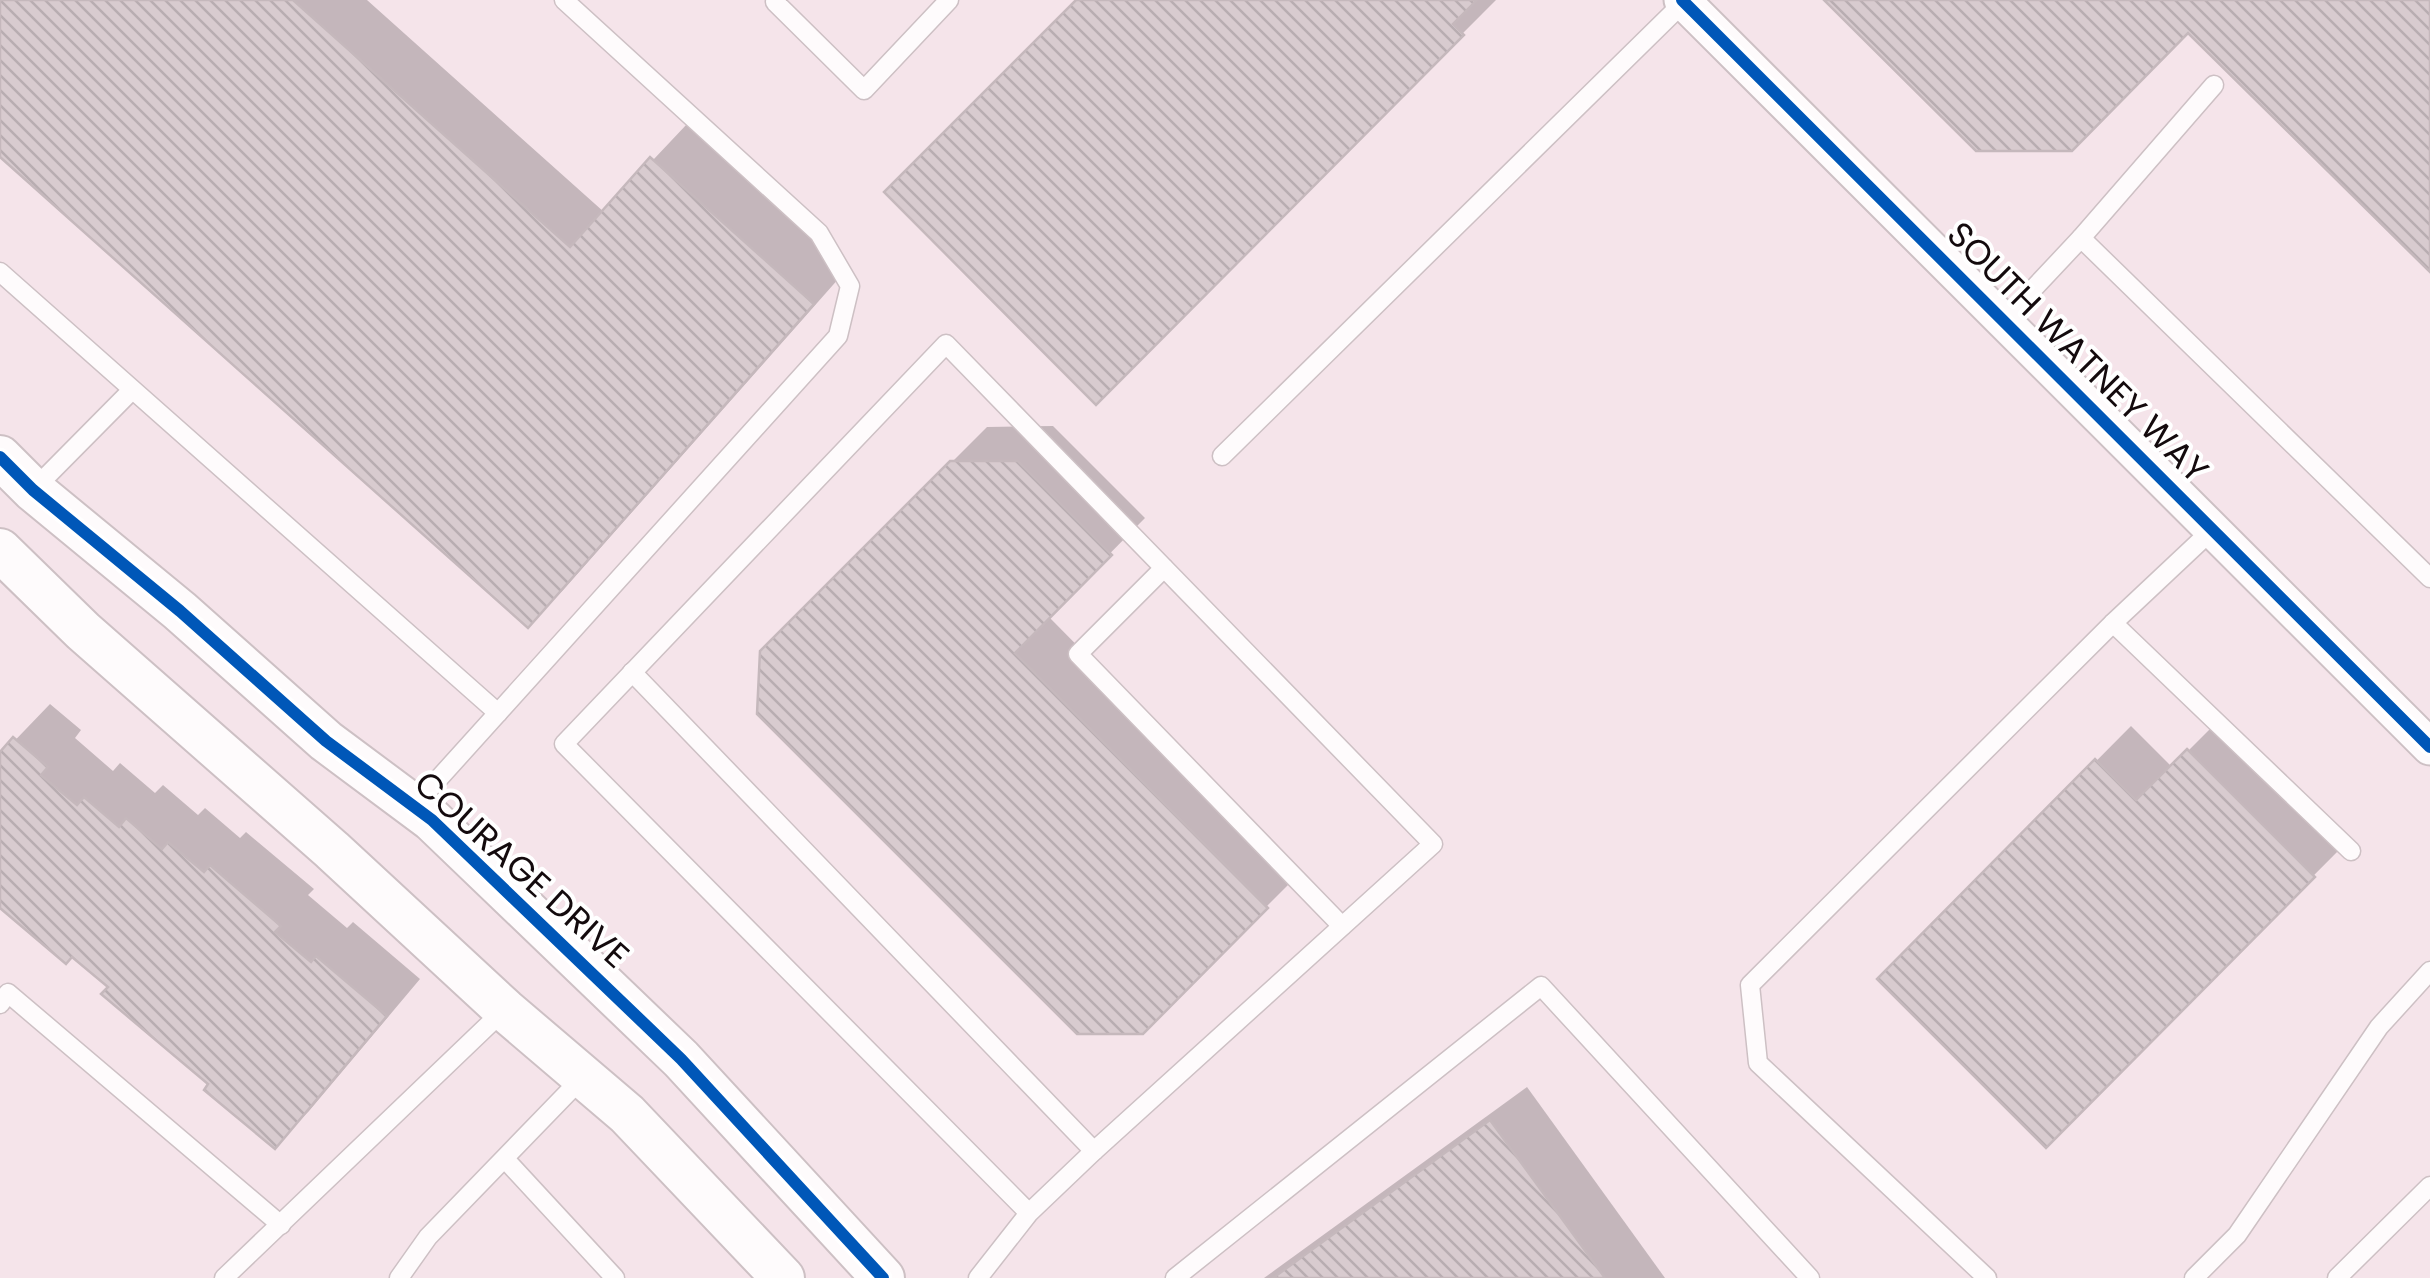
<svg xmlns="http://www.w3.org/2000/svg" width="2430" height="1278" viewBox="0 0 2430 1278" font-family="Poppins,sans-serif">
<defs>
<pattern id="building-back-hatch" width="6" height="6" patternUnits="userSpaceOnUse" patternTransform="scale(2.5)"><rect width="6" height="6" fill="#d8cbcf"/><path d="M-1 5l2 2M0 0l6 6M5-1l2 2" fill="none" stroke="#b8adb1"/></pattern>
</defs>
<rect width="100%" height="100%" fill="#f5e4ea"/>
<g fill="#0003">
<path d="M 0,0 L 367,0 L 604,212 L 687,124 L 848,268 L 563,590 L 528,625 L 0,153 Z"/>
<path d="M 1079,0 L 1496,0 L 1096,401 Z"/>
<path d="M 1053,426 L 1145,518 L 1048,616 L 1301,872 L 1141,1032 L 762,652 L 987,427 Z"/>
<path d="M 50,704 L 81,730 L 75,738 L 113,771 L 120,763 L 155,793 L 163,785 L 198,815 L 205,808 L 240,838 L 246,832 L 314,889 L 308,895 L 347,928 L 353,922 L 420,979 L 309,1111 L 274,1146 L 111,987 L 72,954 L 0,905 L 0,756 Z"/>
<path d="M 2223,716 L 2348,841 L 2046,1144 L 1880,979 L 2131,726 L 2172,767 Z"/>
<path d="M 1527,1087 L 1665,1278 L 1264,1278 Z"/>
</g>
<g fill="url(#building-back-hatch)" stroke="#c5b8bc" stroke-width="2.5">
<path d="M 0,0 L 293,0 L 570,247 L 650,157 L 814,304 L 528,628 L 0,157 Z"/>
<path d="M 1076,0 L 1477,0 L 1453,24 L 1464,35 L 1096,405 L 884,192 Z"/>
<path d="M 1824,0 L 2430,0 L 2430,272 L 2188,33 L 2072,151 L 1976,151 Z"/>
<path d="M 950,461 L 1018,461 L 1112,555 L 1015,653 L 1268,908 L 1143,1034 L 1077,1034 L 757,714 L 760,651 Z"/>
<path d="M 13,737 L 48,767 L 41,775 L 77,805 L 84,797 L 119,827 L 126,818 L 162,849 L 168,842 L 204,872 L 210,865 L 281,926 L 275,932 L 311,962 L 316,956 L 387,1016 L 275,1149 L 204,1090 L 208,1084 L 101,994 L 108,987 L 72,957 L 66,964 L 0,908 L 0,752 Z"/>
<path d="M 2187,749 L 2315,877 L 2046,1148 L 1877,979 L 2095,759 L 2136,800 Z"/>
<path d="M 1490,1120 L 1605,1278 L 1273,1278 Z"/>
</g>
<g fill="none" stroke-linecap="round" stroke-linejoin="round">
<defs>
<g id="service">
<path d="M 777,0 L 775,2 L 864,90 L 949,0"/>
<path d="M 2081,238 L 2214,85"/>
<path d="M 0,272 L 498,713"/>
<path d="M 2004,320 L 2081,238 L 2430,578"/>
<path d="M 1222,456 L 1684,2"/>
<path d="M 34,489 L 132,390"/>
<path d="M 1164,568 L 1078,654 L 1342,926"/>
<path d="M 2113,623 L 2351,851"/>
<path d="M 632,672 L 1094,1151"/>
<path d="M 414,806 L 838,336 L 850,286 L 819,233 L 564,0"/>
<path d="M 0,1004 L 8,993 L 281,1225"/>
<path d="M 505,1159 L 615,1278"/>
<path d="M 224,1278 L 504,1010"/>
<path d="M 399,1278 L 428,1237 L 583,1077"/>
<path d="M 978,1278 L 1029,1213 L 1094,1151 L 1433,844 L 946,344 L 564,744 L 1029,1213"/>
<path d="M 1175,1278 L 1541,986 L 1810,1278"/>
<path d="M 1987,1278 L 1758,1063 L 1750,985 L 2113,623 L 2212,530"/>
<path d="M 2194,1278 L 2237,1235 L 2379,1027 L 2430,971"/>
<path d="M 2337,1278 L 2430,1186"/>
</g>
<path id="minor" d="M 1682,0 L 2430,747"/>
<g id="tertiary">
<path d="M 0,457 L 33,490 L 180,611 L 326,741 L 432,820 L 681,1059 L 883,1278"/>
<path d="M 0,550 L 83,631 L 332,850 L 505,1010 L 627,1114 L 783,1278"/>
</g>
</defs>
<use href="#service" stroke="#cdc0c4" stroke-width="21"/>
<use href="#minor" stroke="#cdc0c4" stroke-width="39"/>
<use href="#tertiary" stroke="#cdc0c4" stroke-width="46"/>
<use href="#service" stroke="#fefbfc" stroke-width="18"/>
<use href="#minor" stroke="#fefbfc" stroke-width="35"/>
<use href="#tertiary" stroke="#fefbfc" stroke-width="42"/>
<defs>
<g id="cycleway">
<path d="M 1682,0 L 2430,747"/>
<path d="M 0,457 L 33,490 L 180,611 L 326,741 L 432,820 L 681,1059 L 883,1278"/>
</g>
</defs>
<use href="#cycleway" stroke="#fff" stroke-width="19"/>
<use href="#cycleway" stroke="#0057b8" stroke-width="12"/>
</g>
<g text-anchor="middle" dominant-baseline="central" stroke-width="8" stroke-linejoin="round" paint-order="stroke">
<g font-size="35" fill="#130a0d" stroke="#fff">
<text transform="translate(2078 352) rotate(45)">SOUTH WATNEY WAY</text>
<text transform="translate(522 869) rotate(42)">COURAGE DRIVE</text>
</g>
</g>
</svg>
